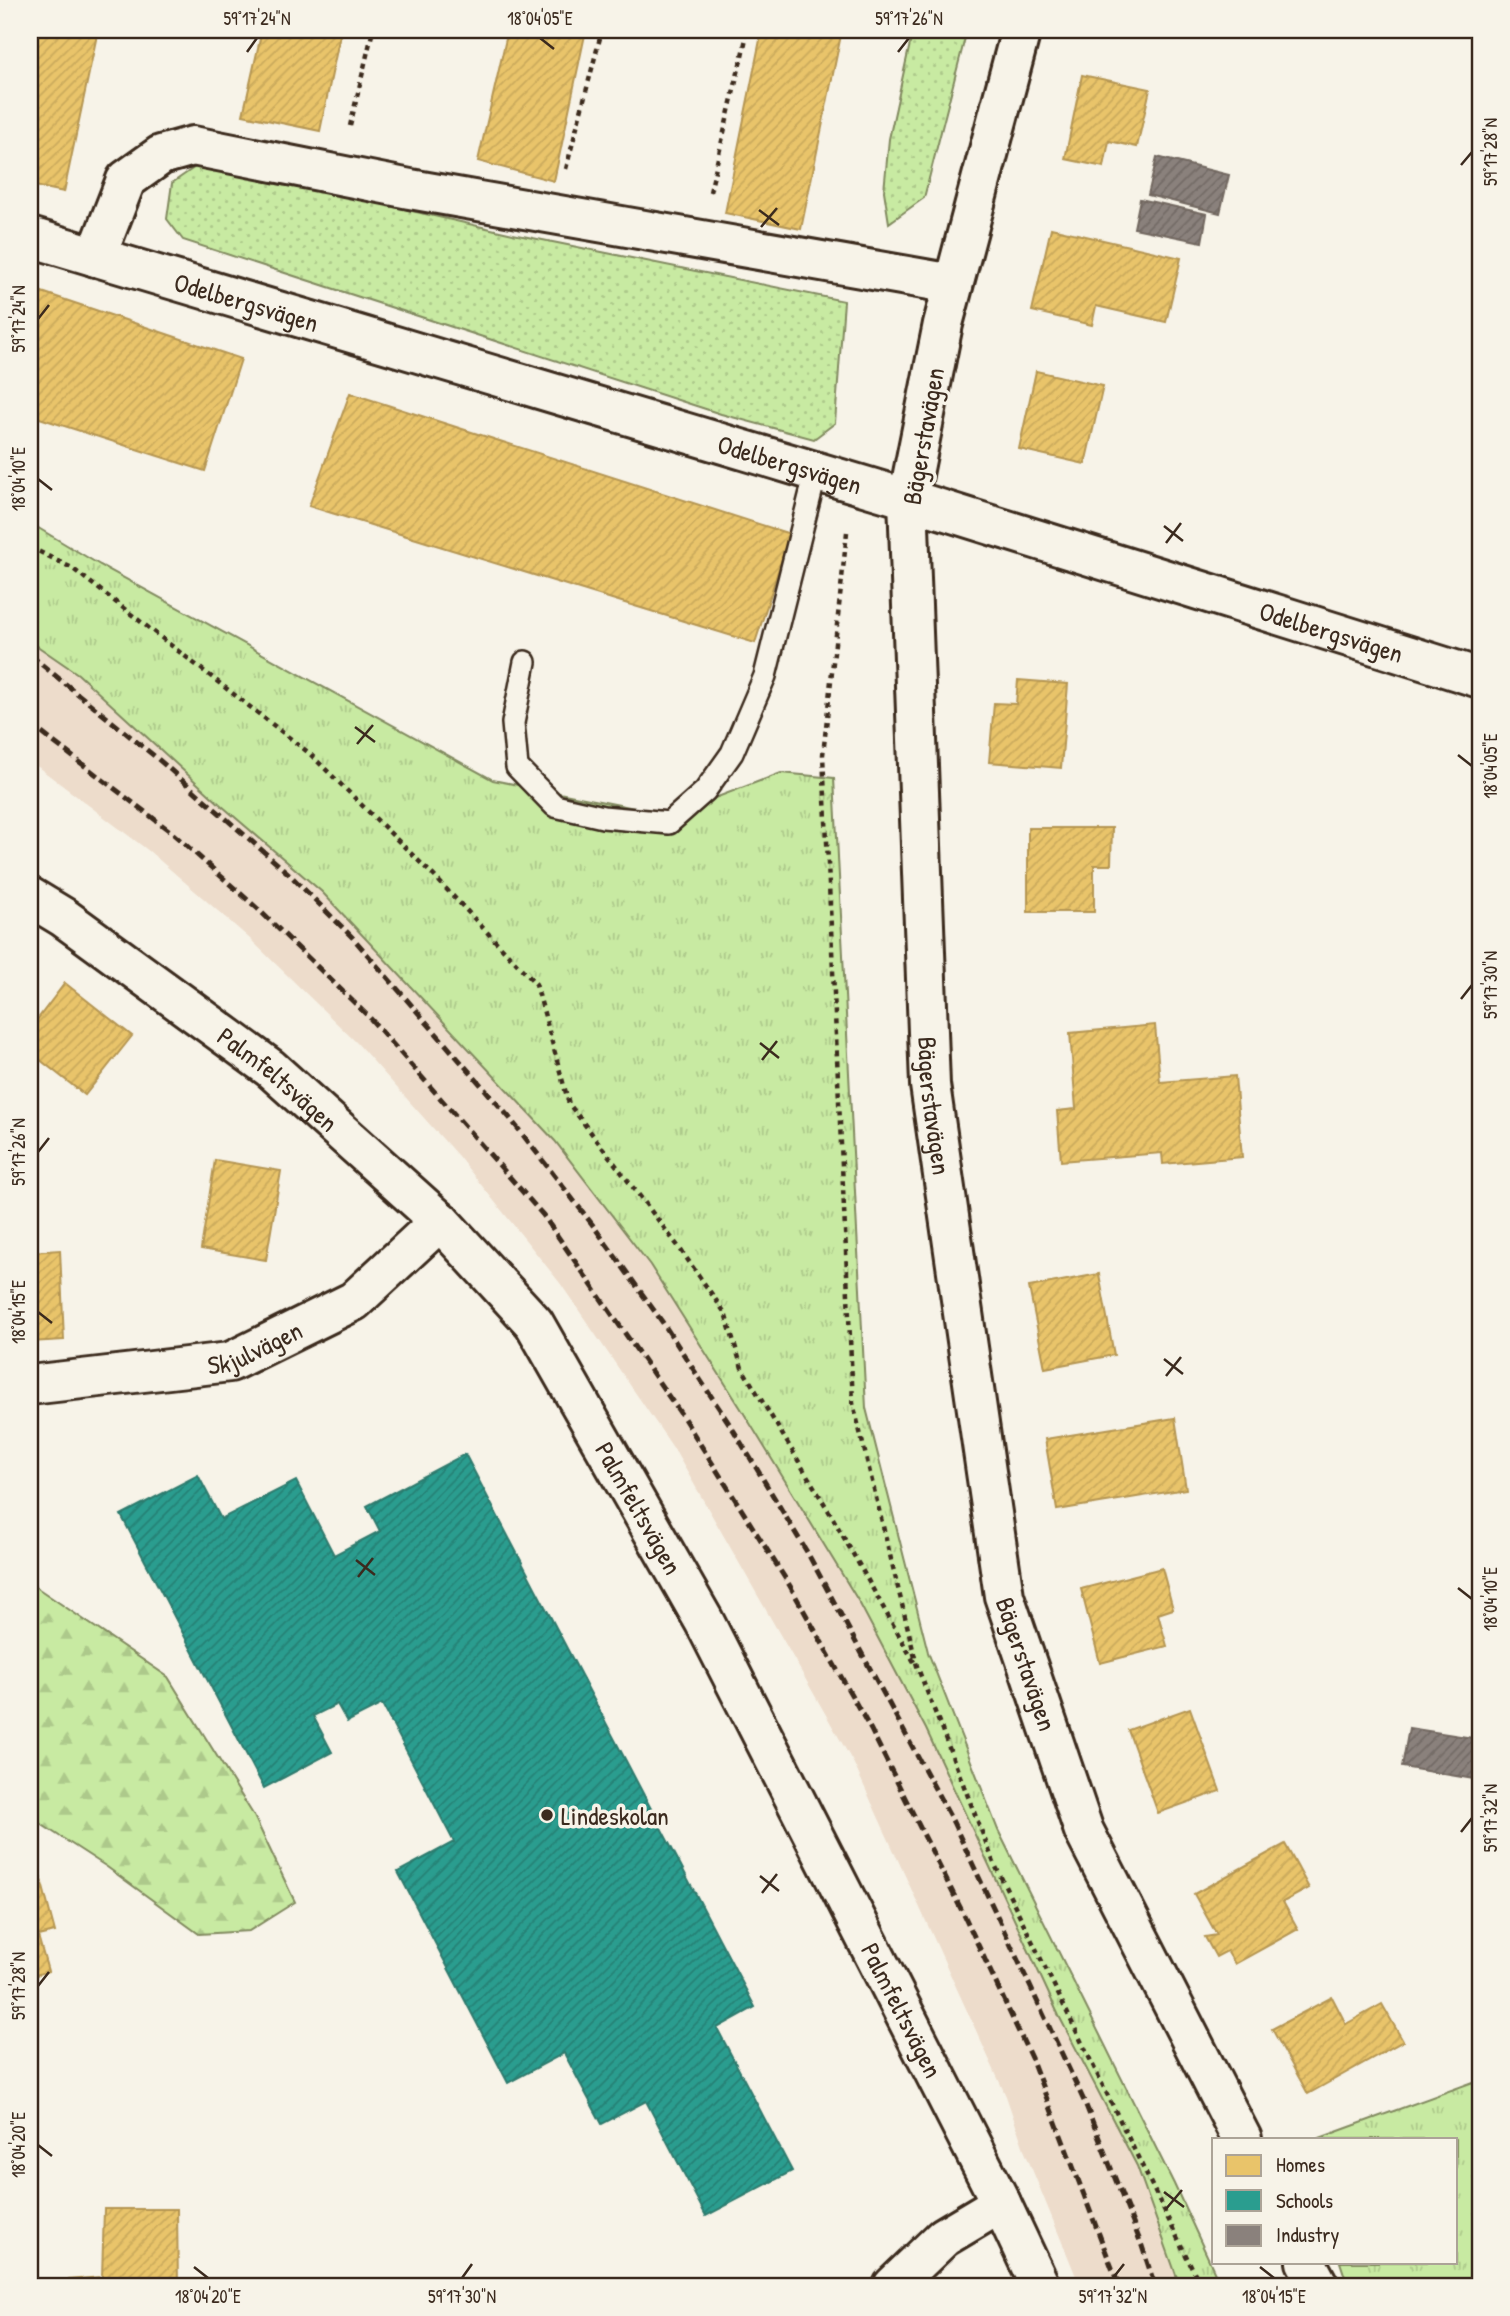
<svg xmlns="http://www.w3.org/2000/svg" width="1510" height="2316" viewBox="0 0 1510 2316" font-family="'Patrick Hand',sans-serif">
<defs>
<pattern id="grass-dots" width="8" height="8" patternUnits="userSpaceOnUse" patternTransform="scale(1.75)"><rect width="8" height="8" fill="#c8eaa2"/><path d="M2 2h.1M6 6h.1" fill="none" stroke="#adc98b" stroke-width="1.8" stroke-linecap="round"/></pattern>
<pattern id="forest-firs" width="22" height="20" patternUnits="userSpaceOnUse" patternTransform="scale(1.75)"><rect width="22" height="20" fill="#c8eaa2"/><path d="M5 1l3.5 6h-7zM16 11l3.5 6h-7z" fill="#adc98b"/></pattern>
<pattern id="park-tufts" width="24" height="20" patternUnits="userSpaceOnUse" patternTransform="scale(1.75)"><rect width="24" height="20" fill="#c8eaa2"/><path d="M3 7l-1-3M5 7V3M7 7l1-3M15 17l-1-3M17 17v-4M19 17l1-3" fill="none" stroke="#adc98b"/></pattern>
<pattern id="homes-hatch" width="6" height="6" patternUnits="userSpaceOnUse" patternTransform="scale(1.75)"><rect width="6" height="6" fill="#e9c46a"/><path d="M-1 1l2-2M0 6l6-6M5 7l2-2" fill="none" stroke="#c9a95b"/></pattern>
<pattern id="schools-hatch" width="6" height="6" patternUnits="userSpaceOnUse" patternTransform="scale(1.75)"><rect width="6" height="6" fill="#2a9d8f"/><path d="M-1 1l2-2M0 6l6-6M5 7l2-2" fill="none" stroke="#258074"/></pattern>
<pattern id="industry-hatch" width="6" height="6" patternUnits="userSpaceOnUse" patternTransform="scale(1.75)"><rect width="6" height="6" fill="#8a817c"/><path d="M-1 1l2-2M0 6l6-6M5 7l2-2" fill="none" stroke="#726a65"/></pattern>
</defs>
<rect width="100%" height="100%" fill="#f7f3e8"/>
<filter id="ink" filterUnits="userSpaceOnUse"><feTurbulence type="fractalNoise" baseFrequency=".0143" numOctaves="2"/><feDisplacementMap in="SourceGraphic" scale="14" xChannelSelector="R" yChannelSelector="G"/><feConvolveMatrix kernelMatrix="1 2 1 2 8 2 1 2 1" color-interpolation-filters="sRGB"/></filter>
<g filter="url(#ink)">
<path fill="#eddccb" d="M 30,641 L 78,674 L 222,806 L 322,892 L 555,1141 L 650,1265 L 740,1407 L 859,1602 L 926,1729 L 1059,2016 L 1137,2166 L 1180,2286 L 1080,2286 L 1025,2152 L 1006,2096 L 854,1764 L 674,1449 L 560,1283 L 458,1156 L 357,1043 L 249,938 L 149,851 L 30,761 Z"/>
<g fill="url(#grass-dots)" stroke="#828a60" stroke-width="2">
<path d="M 913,30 L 967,30 L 924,198 L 889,223 L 884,191 L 889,139 Z"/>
<path d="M 201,163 L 513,234 L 844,301 L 835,423 L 814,439 L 721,414 L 183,240 L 167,219 L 172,183 Z"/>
</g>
<path fill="url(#forest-firs)" stroke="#828a60" stroke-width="2" d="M 30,1583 L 168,1677 L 254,1816 L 295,1902 L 249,1931 L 199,1934 L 107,1867 L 30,1817 Z"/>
<g fill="url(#park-tufts)" stroke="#828a60" stroke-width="2">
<path d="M 30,523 L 100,565 L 493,780 L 670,815 L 781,773 L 834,778 L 866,1408 L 928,1652 L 998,1830 L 1174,2184 L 1221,2286 L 1180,2286 L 1137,2166 L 1059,2016 L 926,1729 L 859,1602 L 740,1407 L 650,1265 L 555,1141 L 322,892 L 222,806 L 78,674 L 30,641 Z"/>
<path d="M 1473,2082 L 1480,2087 L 1480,2286 L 1348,2286 L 1340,2262 L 1456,2262 L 1456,2139 L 1317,2139 Z"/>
</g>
<g fill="url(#homes-hatch)" stroke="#b59653" stroke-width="2">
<path d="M 30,30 L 98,30 L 64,192 L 30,185 Z"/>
<path d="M 262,30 L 341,30 L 320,131 L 243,115 Z"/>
<path d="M 508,30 L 586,30 L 554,181 L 478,161 Z"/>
<path d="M 762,30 L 842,30 L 801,229 L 725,213 Z"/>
<path d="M 1082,75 L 1150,89 L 1137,147 L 1109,141 L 1104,167 L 1065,159 Z"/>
<path d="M 1051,228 L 1181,258 L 1166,322 L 1096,306 L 1092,325 L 1032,311 Z"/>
<path d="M 30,288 L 241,359 L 205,471 L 30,415 Z"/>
<path d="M 1036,371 L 1103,386 L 1085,464 L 1019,449 Z"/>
<path d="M 350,393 L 790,534 L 755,643 L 309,506 Z"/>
<path d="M 1018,680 L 1068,684 L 1061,768 L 989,762 L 994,703 L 1016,704 Z"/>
<path d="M 1028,828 L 1112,828 L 1111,865 L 1094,865 L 1094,912 L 1028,912 Z"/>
<path d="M 65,983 L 132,1036 L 85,1095 L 30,1052 L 30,1029 Z"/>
<path d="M 1155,1025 L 1160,1082 L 1235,1076 L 1242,1157 L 1163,1164 L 1162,1153 L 1061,1161 L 1057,1111 L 1076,1109 L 1070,1033 Z"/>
<path d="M 215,1160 L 281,1171 L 266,1260 L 201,1249 Z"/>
<path d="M 60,1250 L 64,1340 L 30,1342 L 30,1252 Z"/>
<path d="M 1099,1274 L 1114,1355 L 1045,1368 L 1029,1287 Z"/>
<path d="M 1175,1418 L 1186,1489 L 1057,1510 L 1045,1439 Z"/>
<path d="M 1162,1568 L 1173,1609 L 1158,1614 L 1167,1646 L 1100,1663 L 1081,1589 Z"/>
<path d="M 1190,1708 L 1220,1791 L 1158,1813 L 1128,1730 Z"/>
<path d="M 1285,1844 L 1309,1888 L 1283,1902 L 1298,1929 L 1235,1964 L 1227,1951 L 1216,1957 L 1205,1937 L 1217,1935 L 1194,1894 Z"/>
<path d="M 38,1868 L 55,1932 L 38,1936 L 48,1971 L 30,1977 L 30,1870 Z"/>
<path d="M 1332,1997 L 1346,2024 L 1382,2004 L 1403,2041 L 1308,2094 L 1272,2029 Z"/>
<path d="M 104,2209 L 177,2209 L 178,2286 L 70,2286 L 69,2280 L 102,2277 Z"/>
</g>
<path fill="url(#schools-hatch)" stroke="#2f7a6d" stroke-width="2" d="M 465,1454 L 755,2007 L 717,2028 L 792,2171 L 706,2216 L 646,2101 L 602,2124 L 564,2053 L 508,2083 L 398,1872 L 454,1842 L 382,1704 L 347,1722 L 337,1704 L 313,1716 L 332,1752 L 264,1788 L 121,1515 L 198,1475 L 221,1519 L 296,1481 L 334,1555 L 380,1531 L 367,1506 Z"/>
<g fill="url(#industry-hatch)" stroke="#726760" stroke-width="2">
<path d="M 1157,157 L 1229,175 L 1220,213 L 1148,195 Z"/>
<path d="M 1140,199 L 1207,214 L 1202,242 L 1134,228 Z"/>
<path d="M 1409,1728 L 1480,1739 L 1480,1780 L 1402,1767 Z"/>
</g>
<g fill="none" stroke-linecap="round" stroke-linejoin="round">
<defs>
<path id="service" d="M 525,662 L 513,723 L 517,767 L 555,806 L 603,817 L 669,823 L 705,791 L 732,753 L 765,676 L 816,472"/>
<g id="minor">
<path id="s1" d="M 1021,30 L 943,324 L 908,499 L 930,1085 L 1004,1596 L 1084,1831 L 1242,2139"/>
<path id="s2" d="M 30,237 L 908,499 L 1480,678"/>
<path d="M 96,257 L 126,180 L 161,155 L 193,146 L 410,189 L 953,284"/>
<path id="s3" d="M 30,1385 L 230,1362 L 354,1301 L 440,1221"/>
<path d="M 1306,2262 L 1319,2286"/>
<path d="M 893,2286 L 944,2237 L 1001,2203"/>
</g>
<g id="tertiary">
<path id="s4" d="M 30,897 L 63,917 L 270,1068 L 440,1221 L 534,1323 L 704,1621 L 1001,2203 L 1040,2286"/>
</g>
</defs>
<use href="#service" stroke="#3b2a1e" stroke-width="26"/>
<use href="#minor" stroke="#3b2a1e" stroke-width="44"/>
<use href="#tertiary" stroke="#3b2a1e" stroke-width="44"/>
<g stroke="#3b2a1e" stroke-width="4.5" stroke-dasharray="5 5" stroke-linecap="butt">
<path d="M 350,126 L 373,30"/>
<path d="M 566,169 L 602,30"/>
<path d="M 710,192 L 748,30"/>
<path d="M 847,532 L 823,755 L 853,1403 L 917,1666 L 994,1863 L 1201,2286"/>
<path d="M 30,547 L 72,568 L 309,753 L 435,877 L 536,984 L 569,1104 L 678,1246 L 725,1313 L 742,1368 L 830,1513 L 914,1662"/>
</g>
<use href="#service" stroke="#f7f3e8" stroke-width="21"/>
<use href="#minor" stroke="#f7f3e8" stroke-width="38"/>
<use href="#tertiary" stroke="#f7f3e8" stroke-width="38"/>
<g stroke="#3b2a1e" stroke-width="5" stroke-dasharray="10 5" stroke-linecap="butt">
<path d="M 30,655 L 158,759 L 289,874 L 353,938 L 509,1117 L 592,1224 L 663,1323 L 734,1431 L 807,1552 L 953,1822 L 1085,2103 L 1142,2246 L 1155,2286"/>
<path d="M 30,724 L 170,831 L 258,909 L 369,1017 L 543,1215 L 683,1417 L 790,1586 L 871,1730 L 965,1917 L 1032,2060 L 1119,2286"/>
</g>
</g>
</g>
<path fill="none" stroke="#3b2a1e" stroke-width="2.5" d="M 540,38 L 554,49M 247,52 L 257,38M 898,52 L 909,38M 1461,165 L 1472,152M 759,210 L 779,225M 761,227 L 777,208M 38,319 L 49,305M 38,479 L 52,490M 1164,526 L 1183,541M 1166,543 L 1181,523M 355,727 L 375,742M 357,744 L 373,725M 1458,755 L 1472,766M 1461,999 L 1472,985M 760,1043 L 779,1058M 762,1060 L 777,1041M 38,1152 L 49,1138M 38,1312 L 52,1323M 1164,1359 L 1183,1374M 1166,1376 L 1181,1357M 356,1560 L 375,1575M 358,1577 L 373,1558M 1458,1588 L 1472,1599M 1461,1832 L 1472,1818M 760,1876 L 779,1891M 762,1893 L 777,1874M 38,1986 L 49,1972M 38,2145 L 52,2156M 1164,2192 L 1184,2207M 1166,2209 L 1182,2190M 194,2267 L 208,2278M 1260,2267 L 1274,2278M 462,2278 L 472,2264M 1113,2278 L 1124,2264"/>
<circle fill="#3b2a1e" stroke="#f7f3e8" stroke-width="2.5" cx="547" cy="1815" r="7"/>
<g text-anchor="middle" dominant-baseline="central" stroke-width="7" stroke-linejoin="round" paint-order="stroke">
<g font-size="26" fill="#3b2a1e" stroke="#f7f3e8">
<text stroke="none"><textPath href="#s2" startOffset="226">Odelbergsvägen</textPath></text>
<text transform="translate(923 436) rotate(-80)">Bägerstavägen</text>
<text stroke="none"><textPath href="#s2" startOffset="793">Odelbergsvägen</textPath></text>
<text stroke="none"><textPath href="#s2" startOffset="1360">Odelbergsvägen</textPath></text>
<text stroke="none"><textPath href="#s4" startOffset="308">Palmfeltsvägen</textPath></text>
<text stroke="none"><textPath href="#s1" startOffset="1090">Bägerstavägen</textPath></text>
<text stroke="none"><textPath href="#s3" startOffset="229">Skjulvägen</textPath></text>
<text stroke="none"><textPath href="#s4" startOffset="875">Palmfeltsvägen</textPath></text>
<text stroke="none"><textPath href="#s1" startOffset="1657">Bägerstavägen</textPath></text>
<text stroke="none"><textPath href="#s4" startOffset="1442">Palmfeltsvägen</textPath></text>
</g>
<g font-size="26" fill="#3b2a1e" stroke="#f7f3e8" text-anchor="start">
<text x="561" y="1815">Lindeskolan</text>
</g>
</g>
<rect width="1510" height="2316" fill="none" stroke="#f7f3e8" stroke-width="77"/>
<rect x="1212" y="2138" width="245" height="126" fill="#f7f3e8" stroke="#aca397" stroke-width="2"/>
<rect x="1226" y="2155" width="35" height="21" fill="#e9c46a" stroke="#aca397" stroke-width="2"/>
<text x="1276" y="2172" font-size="21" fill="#3b2a1e">Homes</text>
<rect x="1226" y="2190" width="35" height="21" fill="#2a9d8f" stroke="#aca397" stroke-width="2"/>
<text x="1276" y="2208" font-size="21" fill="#3b2a1e">Schools</text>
<rect x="1226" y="2225" width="35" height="21" fill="#8a817c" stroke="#aca397" stroke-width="2"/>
<text x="1276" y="2242" font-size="21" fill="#3b2a1e">Industry</text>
<rect x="38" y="38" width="1434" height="2240" fill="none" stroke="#3b2a1e" stroke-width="2.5"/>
<g font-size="18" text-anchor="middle" fill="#3b2a1e">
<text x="257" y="25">59°17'24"N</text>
<text x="540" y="25">18°04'05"E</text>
<text x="909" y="25">59°17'26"N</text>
<text transform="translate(1491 152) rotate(-90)" y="6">59°17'28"N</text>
<text transform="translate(19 319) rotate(-90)" y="6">59°17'24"N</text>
<text transform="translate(19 479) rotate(-90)" y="6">18°04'10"E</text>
<text transform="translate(1491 766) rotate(-90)" y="6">18°04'05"E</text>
<text transform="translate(1491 985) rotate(-90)" y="6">59°17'30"N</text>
<text transform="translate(19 1152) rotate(-90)" y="6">59°17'26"N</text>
<text transform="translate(19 1312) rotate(-90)" y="6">18°04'15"E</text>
<text transform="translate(1491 1599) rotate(-90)" y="6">18°04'10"E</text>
<text transform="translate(1491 1818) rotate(-90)" y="6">59°17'32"N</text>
<text transform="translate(19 1986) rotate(-90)" y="6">59°17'28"N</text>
<text transform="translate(19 2145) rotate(-90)" y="6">18°04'20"E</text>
<text x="208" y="2303">18°04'20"E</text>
<text x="462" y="2303">59°17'30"N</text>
<text x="1113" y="2303">59°17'32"N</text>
<text x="1274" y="2303">18°04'15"E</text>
</g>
</svg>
